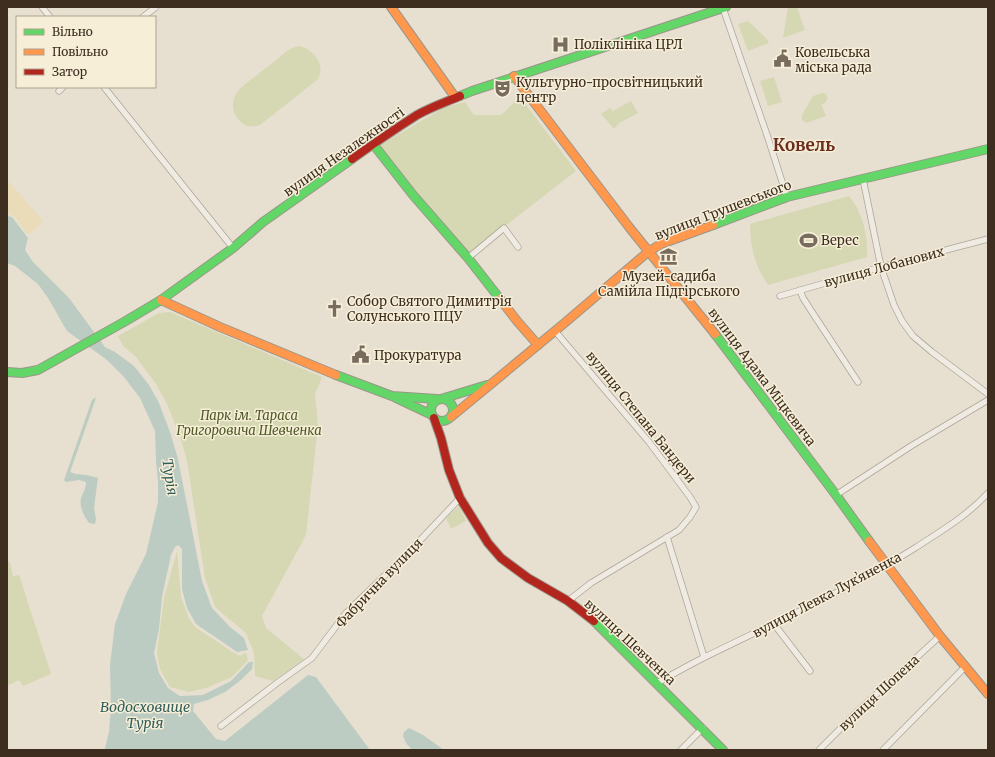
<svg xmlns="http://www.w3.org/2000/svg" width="995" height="757" viewBox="0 0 995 757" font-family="Merriweather,serif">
<rect width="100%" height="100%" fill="#e7e0d1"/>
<g fill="#d6d7b3">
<path d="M 788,7 L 797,7 L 805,30 L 783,38 Z"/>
<path d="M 748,21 L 767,39 L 769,43 L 748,51 L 738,24 Z"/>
<path d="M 299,46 C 314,49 327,66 317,80 L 260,125 C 251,128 245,127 238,119 C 233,113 231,104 235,96 C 239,87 250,81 257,75 C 267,67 278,59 288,50 L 295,47 Z"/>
<path d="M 774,77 L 782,102 L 768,106 L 760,81 Z"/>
<path d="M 822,93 L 826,94 L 828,98 L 825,103 L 821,104 L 826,116 L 806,123 L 802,120 L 802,115 L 813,96 Z"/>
<path d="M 520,97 L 576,171 L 469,254 L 379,146 L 443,108 L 465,102 L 474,115 L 501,115 Z"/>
<path d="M 631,101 L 638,113 L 619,123 L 614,129 L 601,114 L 610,108 L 613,111 Z"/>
<path d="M 849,196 C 863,213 868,236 867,257 L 768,285 C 755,267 750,246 750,224 Z"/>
<path d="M 170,312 L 322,377 L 315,394 L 318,425 L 306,535 L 262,616 L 266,628 L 304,659 L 273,681 L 255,676 L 254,653 L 246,633 L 215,607 L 205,578 L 187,461 L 180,436 L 167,404 L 156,384 L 136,357 L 123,346 L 118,336 L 159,313 Z"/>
<path d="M 459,506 L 466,521 L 451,529 L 446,518 Z"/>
<path d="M 177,551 L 181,597 L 189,618 L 195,627 L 231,651 L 240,656 L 246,653 L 248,660 L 232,677 L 206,688 L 189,692 L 170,687 L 160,669 L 157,653 L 164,598 Z"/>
<path d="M 7,561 L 10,562 L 13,576 L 19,575 L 51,674 L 23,686 L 19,680 L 7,686 Z"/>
</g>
<path fill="#eadcb9" d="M 7,180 L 43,221 L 35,230 L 28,235 C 27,233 25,232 24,230 C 19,223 17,215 7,214 Z"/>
<g fill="#bcccc2">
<path d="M 7,216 L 12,217 L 28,238 L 25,250 L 33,262 L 69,298 L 105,347 L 115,352 L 134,366 L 149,385 L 159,403 L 170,432 L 178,459 L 202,581 L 212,608 L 230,627 L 244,638 L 248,650 L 237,652 L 196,624 L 187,608 L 182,589 L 182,549 L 178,545 L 175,547 L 171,555 L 162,597 L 159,629 L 154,653 L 159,673 L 168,688 L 180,696 L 203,695 L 231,681 L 249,662 L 253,662 L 252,669 L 241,680 L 225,692 L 208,700 L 194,704 L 193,711 L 216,739 L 225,741 L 308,675 L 316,677 L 370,750 L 106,750 L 105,748 L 109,732 L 111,707 L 110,665 L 115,624 L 126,594 L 146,554 L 158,502 L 158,481 L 156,462 L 155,431 L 140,398 L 124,377 L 107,360 L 67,331 L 48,298 L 38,284 L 15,266 L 7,263 Z"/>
<path d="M 96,397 L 95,401 L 70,472 L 76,474 L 87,475 L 98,478 L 94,508 L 96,519 L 95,524 L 89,523 C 84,516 79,507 81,498 C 83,493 86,488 86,482 L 79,480 L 66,482 L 64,480 L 92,400 Z"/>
<path d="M 409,728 L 423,735 L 444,750 L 412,750 L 406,743 L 403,736 L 404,732 Z"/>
</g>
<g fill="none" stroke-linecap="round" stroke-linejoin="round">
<defs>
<g id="street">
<path d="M 42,7 L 50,17"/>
<path d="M 723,8 L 767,135 L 787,197"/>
<path d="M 143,17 L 156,7"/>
<path d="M 104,87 L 233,248"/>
<path d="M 59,91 L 63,87"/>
<path d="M 863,179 L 881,267 L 894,305 L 902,321 L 913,336 L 932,352 L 988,394"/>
<path d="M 468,258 L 504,228 L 518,247"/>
<path d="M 800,290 L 803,298 L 812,312 L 858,382"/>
<path d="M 780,296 L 881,267 L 988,239"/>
<path d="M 555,331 L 649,442 L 690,497 L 696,507 L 690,517 L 679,530 L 591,583 L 568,601"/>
<path d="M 836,495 L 911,446 L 988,400"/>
<path d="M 667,537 L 704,657"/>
<path d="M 774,624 L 810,671"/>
<path d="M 657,683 C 673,674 689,665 705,657 C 776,622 848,590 915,548 C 941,531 967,516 988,493"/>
<path d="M 221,726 L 277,683 L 312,658 L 346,613 L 410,551 L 460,498"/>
<path d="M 681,750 L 703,728"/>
<path d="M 819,750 L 858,711 L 940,636"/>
<path d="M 883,750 L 965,667"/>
</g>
<g id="fast">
<path d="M 460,96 L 472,91 L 726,7"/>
<path d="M 373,144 L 413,195 L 468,258 L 500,299"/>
<path d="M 713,225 L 787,197 L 988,149"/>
<path d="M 715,334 L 836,495 L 869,541"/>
<path d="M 7,372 L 22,373 L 38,370 L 124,322 L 161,300 L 233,248 L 263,222 L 352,159"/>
<path d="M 336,375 L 392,396 L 437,399"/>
<path d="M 396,398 L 432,415"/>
<circle cx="442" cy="410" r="11"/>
<path d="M 441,399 L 487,385"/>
<path d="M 594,621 L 723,750"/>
</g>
<g id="slow">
<path d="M 391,7 L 455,97"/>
<path d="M 514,76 L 629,227 L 715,334"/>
<path d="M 500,299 L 517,321 L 538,345"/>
<path d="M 161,300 L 220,327 L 336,375"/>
<path d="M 451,417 L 561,326 L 648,252 L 661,244 L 713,225"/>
<path d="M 869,541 L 940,636 L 988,694"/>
</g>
<g id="jam">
<path d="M 352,159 C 373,144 395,129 417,115 C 431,107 446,102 460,96"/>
<path d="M 434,418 L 441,438 L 449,470 L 460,498 L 488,543 L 501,558 L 528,578 L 568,601 L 594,621"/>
</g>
</defs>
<use href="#street" stroke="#ada599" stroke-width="7"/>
<use href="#fast" stroke="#9c958a" stroke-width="10"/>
<use href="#slow" stroke="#9c958a" stroke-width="10"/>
<use href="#jam" stroke="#9c958a" stroke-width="10"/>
<use href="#street" stroke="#efebe3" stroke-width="5.5"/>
<use href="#fast" stroke="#63d668" stroke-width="8"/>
<use href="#slow" stroke="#ff974d" stroke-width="8"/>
<use href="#jam" stroke="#b3261e" stroke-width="8"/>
</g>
<defs>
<symbol id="hospital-bare" viewBox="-9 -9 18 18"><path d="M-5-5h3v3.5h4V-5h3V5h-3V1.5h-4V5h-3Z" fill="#786c5e" stroke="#f7eed8" stroke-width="2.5" paint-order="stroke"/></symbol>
<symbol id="civic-bare" viewBox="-9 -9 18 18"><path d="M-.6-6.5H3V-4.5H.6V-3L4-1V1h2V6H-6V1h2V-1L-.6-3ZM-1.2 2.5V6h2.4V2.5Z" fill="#786c5e" stroke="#f7eed8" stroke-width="2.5" paint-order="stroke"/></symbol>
<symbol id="theatre-bare" viewBox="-9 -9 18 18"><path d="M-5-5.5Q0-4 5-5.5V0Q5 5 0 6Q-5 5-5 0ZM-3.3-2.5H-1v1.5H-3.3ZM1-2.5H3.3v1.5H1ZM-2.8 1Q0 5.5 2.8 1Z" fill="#786c5e" stroke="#f7eed8" stroke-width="2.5" paint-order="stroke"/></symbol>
<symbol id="stadium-bare" viewBox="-9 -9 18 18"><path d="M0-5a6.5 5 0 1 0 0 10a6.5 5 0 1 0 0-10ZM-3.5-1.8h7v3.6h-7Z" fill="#786c5e" stroke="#f7eed8" stroke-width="2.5" paint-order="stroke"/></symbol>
<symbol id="museum-bare" viewBox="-9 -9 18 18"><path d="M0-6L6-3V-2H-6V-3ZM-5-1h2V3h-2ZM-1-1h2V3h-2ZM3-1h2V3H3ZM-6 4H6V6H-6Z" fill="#786c5e" stroke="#f7eed8" stroke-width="2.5" paint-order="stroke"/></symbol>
<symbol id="church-bare" viewBox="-9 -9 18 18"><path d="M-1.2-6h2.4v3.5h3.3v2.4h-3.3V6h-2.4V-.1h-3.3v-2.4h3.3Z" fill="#786c5e" stroke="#f7eed8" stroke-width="2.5" paint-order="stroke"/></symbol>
</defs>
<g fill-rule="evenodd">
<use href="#hospital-bare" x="548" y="32" width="25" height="25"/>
<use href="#civic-bare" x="770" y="46" width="25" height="25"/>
<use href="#theatre-bare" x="490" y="76" width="25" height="25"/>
<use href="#stadium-bare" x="796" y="228" width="25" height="25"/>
<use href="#museum-bare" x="656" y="244" width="25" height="25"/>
<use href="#church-bare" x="322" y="296" width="25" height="25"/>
<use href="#civic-bare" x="348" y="342" width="25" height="25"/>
</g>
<g text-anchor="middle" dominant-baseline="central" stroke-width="3" stroke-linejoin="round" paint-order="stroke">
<g font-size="13" fill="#3d2e20" stroke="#f7eed8" text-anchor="start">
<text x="574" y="44">Поліклініка ЦРЛ</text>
<text x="795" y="52">Ковельська<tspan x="795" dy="15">міська рада</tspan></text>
<text x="516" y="82">Культурно-просвітницький<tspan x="516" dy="15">центр</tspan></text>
<text x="821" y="240">Верес</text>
<text x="669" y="276" text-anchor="middle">Музей-садиба<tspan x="669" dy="15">Самійла Підгірського</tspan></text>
<text x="347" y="301">Собор Святого Димитрія<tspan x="347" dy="15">Солунського ПЦУ</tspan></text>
<text x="374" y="355">Прокуратура</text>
</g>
<g font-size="13" fill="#3d2e20" stroke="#f7eed8">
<text transform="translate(344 152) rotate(-35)">вулиця Незалежності</text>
<text transform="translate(723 210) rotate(-21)">вулиця Грушевського</text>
<text transform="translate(884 267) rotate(-15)">вулиця Лобанових</text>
<text transform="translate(762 377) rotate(53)">вулиця Адама Міцкевича</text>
<text transform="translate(641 417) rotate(51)">вулиця Степана Бандери</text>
<text transform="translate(379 583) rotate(-46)">Фабрична вулиця</text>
<text transform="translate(827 595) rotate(-28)">вулиця Левка Лукʼяненка</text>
<text transform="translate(630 642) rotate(43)">вулиця Шевченка</text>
<text transform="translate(879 693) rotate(-43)">вулиця Шопена</text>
</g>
<g font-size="13" font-style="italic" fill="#4d5a26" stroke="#f7eed8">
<text x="249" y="415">Парк ім. Тараса<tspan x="249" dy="15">Григоровича Шевченка</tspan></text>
</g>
<g font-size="14" font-style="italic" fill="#2f5d5a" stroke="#f7eed8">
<text transform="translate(170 477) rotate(81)">Турія</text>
<text x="145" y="707">Водосховище<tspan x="145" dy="16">Турія</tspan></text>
</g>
<g font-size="17" font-weight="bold" fill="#6b2e1e" stroke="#f7eed8">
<text x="804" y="145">Ковель</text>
</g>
</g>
<rect width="995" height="757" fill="none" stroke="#3d2e20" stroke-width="16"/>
<rect x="16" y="16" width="140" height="72" fill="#f7eed8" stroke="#ada18e"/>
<rect x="24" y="29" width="20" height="6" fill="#63d668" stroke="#ada18e"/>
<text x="52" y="36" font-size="12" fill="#3d2e20">Вільно</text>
<rect x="24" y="49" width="20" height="6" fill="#ff974d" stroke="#ada18e"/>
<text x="52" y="56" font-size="12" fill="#3d2e20">Повільно</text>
<rect x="24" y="69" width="20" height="6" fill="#b3261e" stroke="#ada18e"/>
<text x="52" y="76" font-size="12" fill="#3d2e20">Затор</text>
</svg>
